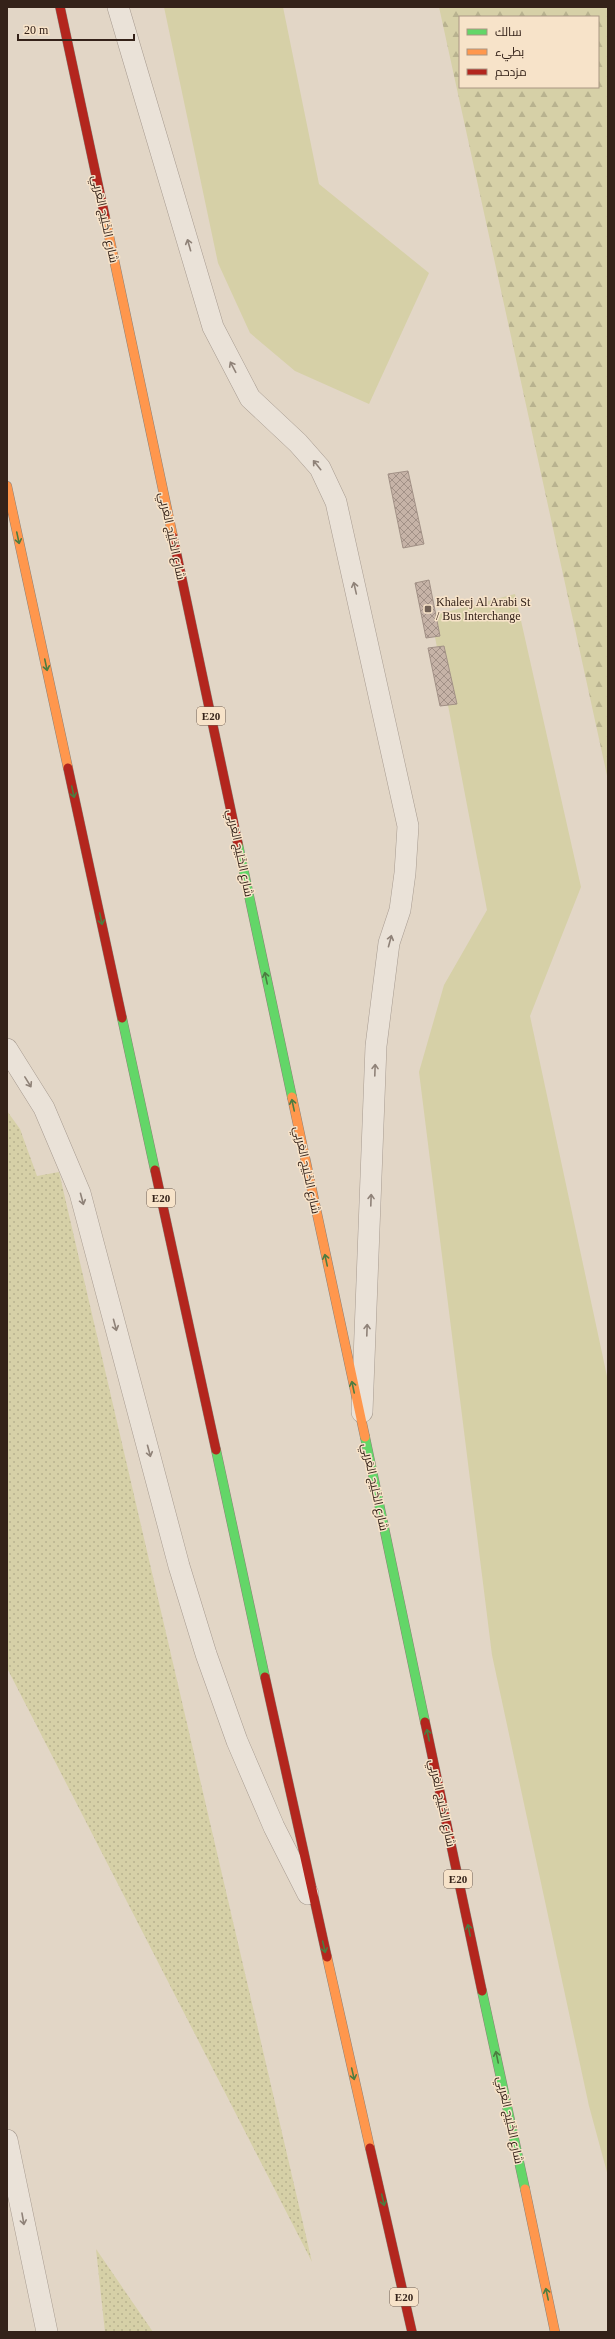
<svg xmlns="http://www.w3.org/2000/svg" width="615" height="2339" viewBox="0 0 615 2339" font-family="'Times New Roman',Cairo,serif">
<defs>
<pattern id="grass-dots" width="8" height="8" patternUnits="userSpaceOnUse"><rect width="8" height="8" fill="#d6d0a7"/><path d="M2 2h.1M6 6h.1" fill="none" stroke="#b8b28f" stroke-width="1.8" stroke-linecap="round"/></pattern>
<pattern id="forest-firs" width="22" height="20" patternUnits="userSpaceOnUse"><rect width="22" height="20" fill="#d6d0a7"/><path d="M5 1l3.5 6h-7zM16 11l3.5 6h-7z" fill="#b8b28f"/></pattern>
<pattern id="building-cross-hatch" width="8" height="8" patternUnits="userSpaceOnUse"><rect width="8" height="8" fill="#c6b3a7"/><path d="M0 0l8 8M0 8l8-8" fill="none" stroke="#a29187"/></pattern>
</defs>
<rect width="100%" height="100%" fill="#e2d6c6"/>
<g fill="url(#grass-dots)">
<path d="M 7,1111 L 20,1129 L 37,1176 L 59,1172 L 312,2262 L 7,1668 Z"/>
<path d="M 96,2249 L 153,2332 L 105,2332 Z"/>
</g>
<path fill="url(#forest-firs)" fill-rule="evenodd" d="M 439,7 L 608,7 L 608,780 ZM 460,17 L 598,17 L 598,87 L 460,87 Z"/>
<g fill="#d6d0a7">
<path d="M 164,7 L 283,7 L 319,184 L 429,273 L 369,404 L 295,371 L 250,333 L 218,263 Z"/>
<path d="M 515,594 L 581,887 L 530,1016 L 608,1381 L 608,2176 L 589,2106 L 492,1655 L 419,1072 L 444,985 L 487,910 L 431,616 Z"/>
</g>
<g fill="url(#building-cross-hatch)" stroke="#a29186">
<path d="M 408,471 L 424,544 L 403,548 L 388,474 Z"/>
<path d="M 429,580 L 440,636 L 426,638 L 415,583 Z"/>
<path d="M 444,646 L 457,704 L 440,706 L 428,648 Z"/>
</g>
<g fill="none" stroke-linecap="round" stroke-linejoin="round">
<defs>
<g id="lane">
<path d="M 118,7 L 213,327 L 250,398 L 298,443 L 320,468 L 336,502 L 408,826 L 405,873 L 400,910 L 389,943 L 376,1046 L 362,1412"/>
<path d="M 7,1049 L 44,1108 L 80,1193 L 179,1566 L 206,1654 L 237,1741 L 274,1827 L 308,1894"/>
<path d="M 7,2140 L 47,2332"/>
</g>
<g id="fast">
<path d="M 238,844 L 292,1097"/>
<path d="M 122,1018 L 155,1170"/>
<path d="M 365,1437 L 425,1722"/>
<path d="M 216,1450 L 265,1677"/>
<path d="M 482,1991 L 525,2189"/>
</g>
<g id="slow">
<path d="M 105,217 L 173,537"/>
<path d="M 7,486 L 68,768"/>
<path d="M 292,1097 L 365,1437"/>
<path d="M 327,1957 L 370,2148"/>
<path d="M 525,2189 L 555,2332"/>
</g>
<g id="jam">
<path d="M 60,7 L 105,217"/>
<path d="M 173,537 L 238,844"/>
<path d="M 68,768 L 122,1018"/>
<path d="M 155,1170 L 216,1450"/>
<path d="M 265,1677 L 327,1957"/>
<path d="M 425,1722 L 482,1991"/>
<path d="M 370,2148 L 412,2332"/>
</g>
</defs>
<use href="#lane" stroke="#a79b90" stroke-width="22"/>
<use href="#fast" stroke="#8c8177" stroke-width="10"/>
<use href="#slow" stroke="#8c8177" stroke-width="10"/>
<use href="#jam" stroke="#8c8177" stroke-width="10"/>
<use href="#lane" stroke="#eae2d8" stroke-width="21"/>
<use href="#fast" stroke="#63d668" stroke-width="9"/>
<use href="#slow" stroke="#ff974d" stroke-width="9"/>
<use href="#jam" stroke="#b3261e" stroke-width="9"/>
</g>
<defs><path id="oneway-shaft" d="M-6 0H5M1.5-3L5.5 0L1.5 3" fill="none" stroke-width="1.6" stroke-linecap="round" stroke-linejoin="round"/></defs>
<g stroke="#8f8278">
<use href="#oneway-shaft" transform="translate(189 245) rotate(-106)"/>
<use href="#oneway-shaft" transform="translate(233 367) rotate(-118)"/>
<use href="#oneway-shaft" transform="translate(317 465) rotate(-129)"/>
<use href="#oneway-shaft" transform="translate(355 588) rotate(-103)"/>
<use href="#oneway-shaft" transform="translate(390 941) rotate(-75)"/>
<use href="#oneway-shaft" transform="translate(375 1070) rotate(-88)"/>
<use href="#oneway-shaft" transform="translate(28 1082) rotate(58)"/>
<use href="#oneway-shaft" transform="translate(82 1199) rotate(75)"/>
<use href="#oneway-shaft" transform="translate(371 1200) rotate(-88)"/>
<use href="#oneway-shaft" transform="translate(115 1325) rotate(75)"/>
<use href="#oneway-shaft" transform="translate(367 1330) rotate(-88)"/>
<use href="#oneway-shaft" transform="translate(149 1451) rotate(75)"/>
<use href="#oneway-shaft" transform="translate(23 2219) rotate(80)"/>
</g>
<g stroke="#4c7c40">
<use href="#oneway-shaft" transform="translate(18 538) rotate(78)"/>
<use href="#oneway-shaft" transform="translate(46 665) rotate(78)"/>
<use href="#oneway-shaft" transform="translate(73 792) rotate(78)"/>
<use href="#oneway-shaft" transform="translate(101 919) rotate(78)"/>
<use href="#oneway-shaft" transform="translate(266 978) rotate(-102)"/>
<use href="#oneway-shaft" transform="translate(293 1105) rotate(-102)"/>
<use href="#oneway-shaft" transform="translate(326 1260) rotate(-102)"/>
<use href="#oneway-shaft" transform="translate(353 1387) rotate(-102)"/>
<use href="#oneway-shaft" transform="translate(428 1735) rotate(-102)"/>
<use href="#oneway-shaft" transform="translate(469 1930) rotate(-102)"/>
<use href="#oneway-shaft" transform="translate(324 1947) rotate(77)"/>
<use href="#oneway-shaft" transform="translate(497 2057) rotate(-102)"/>
<use href="#oneway-shaft" transform="translate(353 2074) rotate(77)"/>
<use href="#oneway-shaft" transform="translate(383 2200) rotate(77)"/>
<use href="#oneway-shaft" transform="translate(547 2294) rotate(-102)"/>
</g>
<rect fill="#716156" stroke="#f7e3c9" stroke-width="1.5" x="424" y="605" width="8" height="8" rx="2"/>
<g text-anchor="middle" dominant-baseline="central" stroke-width="3" stroke-linejoin="round" paint-order="stroke">
<g fill="#f7e3c9" stroke="#6e5c4e" stroke-width="1">
<rect x="197" y="707" width="28" height="18" rx="3"/>
<rect x="147" y="1189" width="28" height="18" rx="3"/>
<rect x="444" y="1870" width="28" height="18" rx="3"/>
<rect x="390" y="2288" width="28" height="18" rx="3"/>
</g>
<g font-size="11" font-weight="bold" fill="#342219">
<text x="211" y="716">E20</text>
<text x="161" y="1198">E20</text>
<text x="458" y="1879">E20</text>
<text x="404" y="2297">E20</text>
</g>
<g font-size="12" fill="#342219" stroke="#f7e3c9">
<text transform="translate(105 219) rotate(78)">شارع الخَلِيج العَربِي</text>
<text transform="translate(172 536) rotate(78)">شارع الخَلِيج العَربِي</text>
<text transform="translate(240 853) rotate(78)">شارع الخَلِيج العَربِي</text>
<text transform="translate(307 1170) rotate(78)">شارع الخَلِيج العَربِي</text>
<text transform="translate(375 1487) rotate(78)">شارع الخَلِيج العَربِي</text>
<text transform="translate(442 1803) rotate(78)">شارع الخَلِيج العَربِي</text>
<text transform="translate(510 2120) rotate(78)">شارع الخَلِيج العَربِي</text>
</g>
<g font-size="12" fill="#342219" stroke="#f7e3c9" text-anchor="start">
<text x="436" y="602">Khaleej Al Arabi St<tspan x="436" dy="14">/ Bus Interchange</tspan></text>
</g>
</g>
<rect width="615" height="2339" fill="none" stroke="#342219" stroke-width="16"/>
<rect x="459" y="16" width="140" height="72" fill="#f7e3c9" stroke="#a99683"/>
<rect x="467" y="29" width="20" height="6" fill="#63d668" stroke="#a99683"/>
<text x="495" y="36" font-size="12" fill="#342219">سالك</text>
<rect x="467" y="49" width="20" height="6" fill="#ff974d" stroke="#a99683"/>
<text x="495" y="56" font-size="12" fill="#342219">بطيء</text>
<rect x="467" y="69" width="20" height="6" fill="#b3261e" stroke="#a99683"/>
<text x="495" y="76" font-size="12" fill="#342219">مزدحم</text>
<path d="M18 34v6h116v-6" fill="none" stroke="#342219" stroke-width="2"/>
<text x="24" y="34" font-size="12" fill="#342219" stroke="#f7e3c9" stroke-width="3" paint-order="stroke">20 m</text>
</svg>
